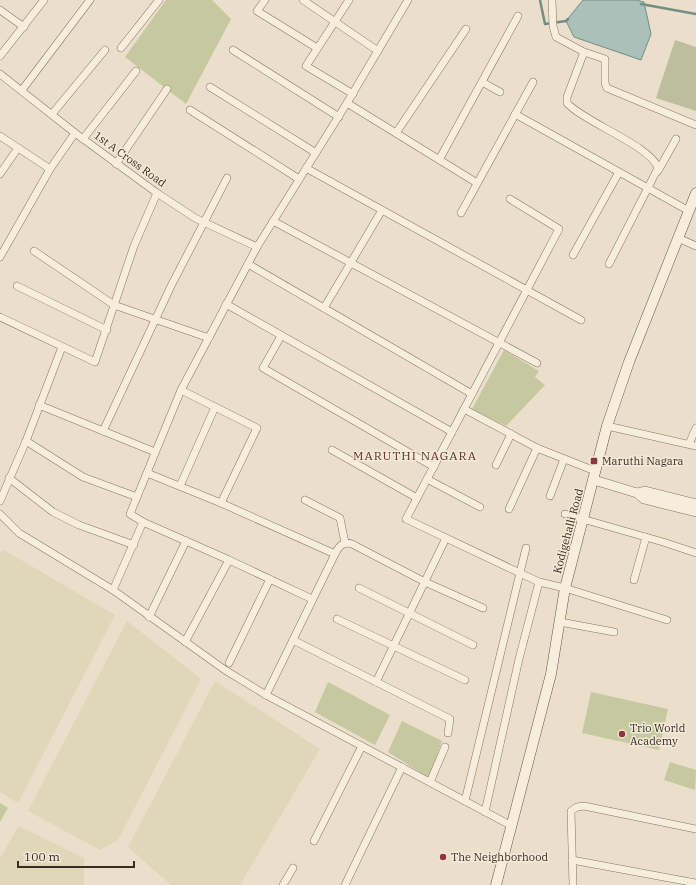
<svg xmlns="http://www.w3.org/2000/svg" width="696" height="885" viewBox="0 0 696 885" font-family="'IBM Plex Serif',serif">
<rect width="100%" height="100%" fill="#ebdfcb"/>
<g fill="#e0d7b9">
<path d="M 4,550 L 115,615 L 18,803 L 0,792 L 0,552 Z"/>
<path d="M 127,621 L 201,679 L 118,840 L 100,850 L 28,811 Z"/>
<path d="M 215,681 L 320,749 L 240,885 L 171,885 L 128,847 Z"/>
<path d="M 19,826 L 84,858 L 84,885 L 0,885 L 0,858 Z"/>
</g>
<g fill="#c6c89f">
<path d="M 166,0 L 212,0 L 231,19 L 186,104 L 125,57 Z"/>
<path d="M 504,350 L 539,371 L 535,377 L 545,385 L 506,426 L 472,409 Z"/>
<path d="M 328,682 L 390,715 L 375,745 L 315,712 Z"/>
<path d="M 591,692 L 668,709 L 659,750 L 582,733 Z"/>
<path d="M 402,721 L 442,741 L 429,778 L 388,752 Z"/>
<path d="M 670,762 L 696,770 L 695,790 L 664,780 Z"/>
<path d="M 0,803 L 8,808 L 0,822 Z"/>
</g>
<path fill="#bcbe9d" d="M 675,40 L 696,47 L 696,111 L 656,98 Z"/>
<path fill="#abc0b8" stroke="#728e85" d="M 583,0 L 636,0 L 644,2 L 651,34 L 641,60 L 574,37 L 566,21 Z"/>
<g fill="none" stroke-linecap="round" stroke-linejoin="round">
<g stroke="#728e85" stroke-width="2.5">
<path d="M 540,0 L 545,24 L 566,21 L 568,19"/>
<path d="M 641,4 L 696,14"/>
</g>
<defs>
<g id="minor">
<path d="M 265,0 L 257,11 L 317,48"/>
<path d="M 303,0 L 378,51"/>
<path d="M 349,0 L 306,66 L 353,94"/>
<path d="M 552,0 L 553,26 L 556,37 L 584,52 L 605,59 L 605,83 L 607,88 L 696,125"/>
<path d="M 0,10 L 24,27"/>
<path d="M 121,48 L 159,0"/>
<path d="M 233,50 L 339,117"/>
<path d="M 584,52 L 567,97 L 567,103 C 584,122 651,146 658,168 L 609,264"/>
<path d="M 0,56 L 44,0"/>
<path d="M 0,74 L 75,133 L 157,193 L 195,218 L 257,247"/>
<path d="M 482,82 L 500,92"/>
<path d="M 210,87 L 316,153"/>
<path d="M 22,90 L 90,0"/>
<path d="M 347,103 L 477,183"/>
<path d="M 190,110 L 299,179"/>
<path d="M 52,114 L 105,50"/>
<path d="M 515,114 L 689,211"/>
<path d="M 396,133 L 466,29"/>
<path d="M 0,136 L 50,169"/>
<path d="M 83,139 L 136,71"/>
<path d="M 439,160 L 518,16"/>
<path d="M 116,164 L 167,89"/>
<path d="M 306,168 L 581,320"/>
<path d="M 658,171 L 676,139"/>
<path d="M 0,174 L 18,148"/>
<path d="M 510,199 L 559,229 L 406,519 L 539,582 L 565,588 L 667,620"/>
<path d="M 461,213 L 533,82"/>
<path d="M 273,221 L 537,363"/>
<path d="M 678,238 L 696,246"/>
<path d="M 34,251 L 114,305 L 209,338"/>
<path d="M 573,255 L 619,172"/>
<path d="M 0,257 L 50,169 L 75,133"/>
<path d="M 248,264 L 472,394"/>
<path d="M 17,286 L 107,330"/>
<path d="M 226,304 L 452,432"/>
<path d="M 324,308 L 382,210"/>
<path d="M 0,317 L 95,362 L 134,246 L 157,193"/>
<path d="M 281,336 L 263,368 L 434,467"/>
<path d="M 181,390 L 257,428 L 221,503"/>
<path d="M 39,405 L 155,452"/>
<path d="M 464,409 L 537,448 L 595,471"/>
<path d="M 607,426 L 696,446"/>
<path d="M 103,431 L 171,286 L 227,178"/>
<path d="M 26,441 L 83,477 L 137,497"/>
<path d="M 689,444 L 696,428"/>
<path d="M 332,450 L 417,498"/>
<path d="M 496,465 L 511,434"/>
<path d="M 147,473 L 221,503 L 335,554"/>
<path d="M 9,478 L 53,512 L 79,525 L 134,545"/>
<path d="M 427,479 L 480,507"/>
<path d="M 180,486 L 215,407"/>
<path d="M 550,496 L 564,459"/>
<path d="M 305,500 L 340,518 L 345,543"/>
<path d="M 0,501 L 26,441 L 62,347"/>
<path d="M 509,509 L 537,448"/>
<path d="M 0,514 L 19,533 L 113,590 L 225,670 L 266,695 L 512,826"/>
<path d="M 565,514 L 663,542 L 696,553"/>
<path d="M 143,522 L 229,560"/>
<path d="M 634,580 L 646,537"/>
<path d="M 359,588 L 473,645"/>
<path d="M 113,590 L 143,522 L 130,514 L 181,390 L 257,247 L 347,103 L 408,0"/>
<path d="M 149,617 L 186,541"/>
<path d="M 337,619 L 465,680"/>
<path d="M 560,622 L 614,632"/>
<path d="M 293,640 L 450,719 L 448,733"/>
<path d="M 185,642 L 229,560 L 312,599"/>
<path d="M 229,663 L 270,579"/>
<path d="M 376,682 L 446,538"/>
<path d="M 266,695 L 335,554 C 339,546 343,541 352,544 L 425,582 L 483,608"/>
<path d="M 430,782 L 445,747"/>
<path d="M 465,801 L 526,548"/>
<path d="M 485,812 L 519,659 L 539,582"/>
<path d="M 314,841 L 362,746"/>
<path d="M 572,860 L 696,883"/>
<path d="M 283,885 L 293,868"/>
<path d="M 345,885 L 402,767"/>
<path d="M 573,885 L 571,811 L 577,807 L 584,806 L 696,829"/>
</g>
<g id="tertiary">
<path d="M 594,480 L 637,493 L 644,499 L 696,512"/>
<path d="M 637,493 L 645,491 L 696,504"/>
</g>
<path id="secondary" d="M 496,885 L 551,674 L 565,588 L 607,426 L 629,362 L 696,193"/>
</defs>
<use href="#minor" stroke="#867260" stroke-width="8"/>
<use href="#tertiary" stroke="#867260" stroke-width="10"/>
<use href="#secondary" stroke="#685443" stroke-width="11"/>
<use href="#minor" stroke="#f6eddd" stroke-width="7"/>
<use href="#tertiary" stroke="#f6eddd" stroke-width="9"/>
<use href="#secondary" stroke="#f6eddd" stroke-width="10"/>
</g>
<g fill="#8f363c" stroke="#f3eada" stroke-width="1.5">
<rect x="590" y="457" width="8" height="8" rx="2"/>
<circle cx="622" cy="734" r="4"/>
<circle cx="443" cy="857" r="4"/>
</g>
<g text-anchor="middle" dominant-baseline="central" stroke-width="3" stroke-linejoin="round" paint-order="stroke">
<g font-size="11" fill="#382c22" stroke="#f3eada">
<text transform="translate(130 159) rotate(36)">1st A Cross Road</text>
<text transform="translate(568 531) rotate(-75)">Kodigehalli Road</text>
</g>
<g font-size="11" fill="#382c22" stroke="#f3eada" text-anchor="start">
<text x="602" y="461">Maruthi Nagara</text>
<text x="630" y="728">Trio World<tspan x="630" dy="13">Academy</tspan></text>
<text x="451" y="857">The Neighborhood</text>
</g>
<g font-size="12" letter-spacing="1" fill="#612f26" stroke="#f3eada">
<text x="415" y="455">MARUTHI NAGARA</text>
</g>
</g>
<path d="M18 861v6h116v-6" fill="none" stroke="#382c22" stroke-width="2"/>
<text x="24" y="861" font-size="12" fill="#382c22" stroke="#f3eada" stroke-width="3" paint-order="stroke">100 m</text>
</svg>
